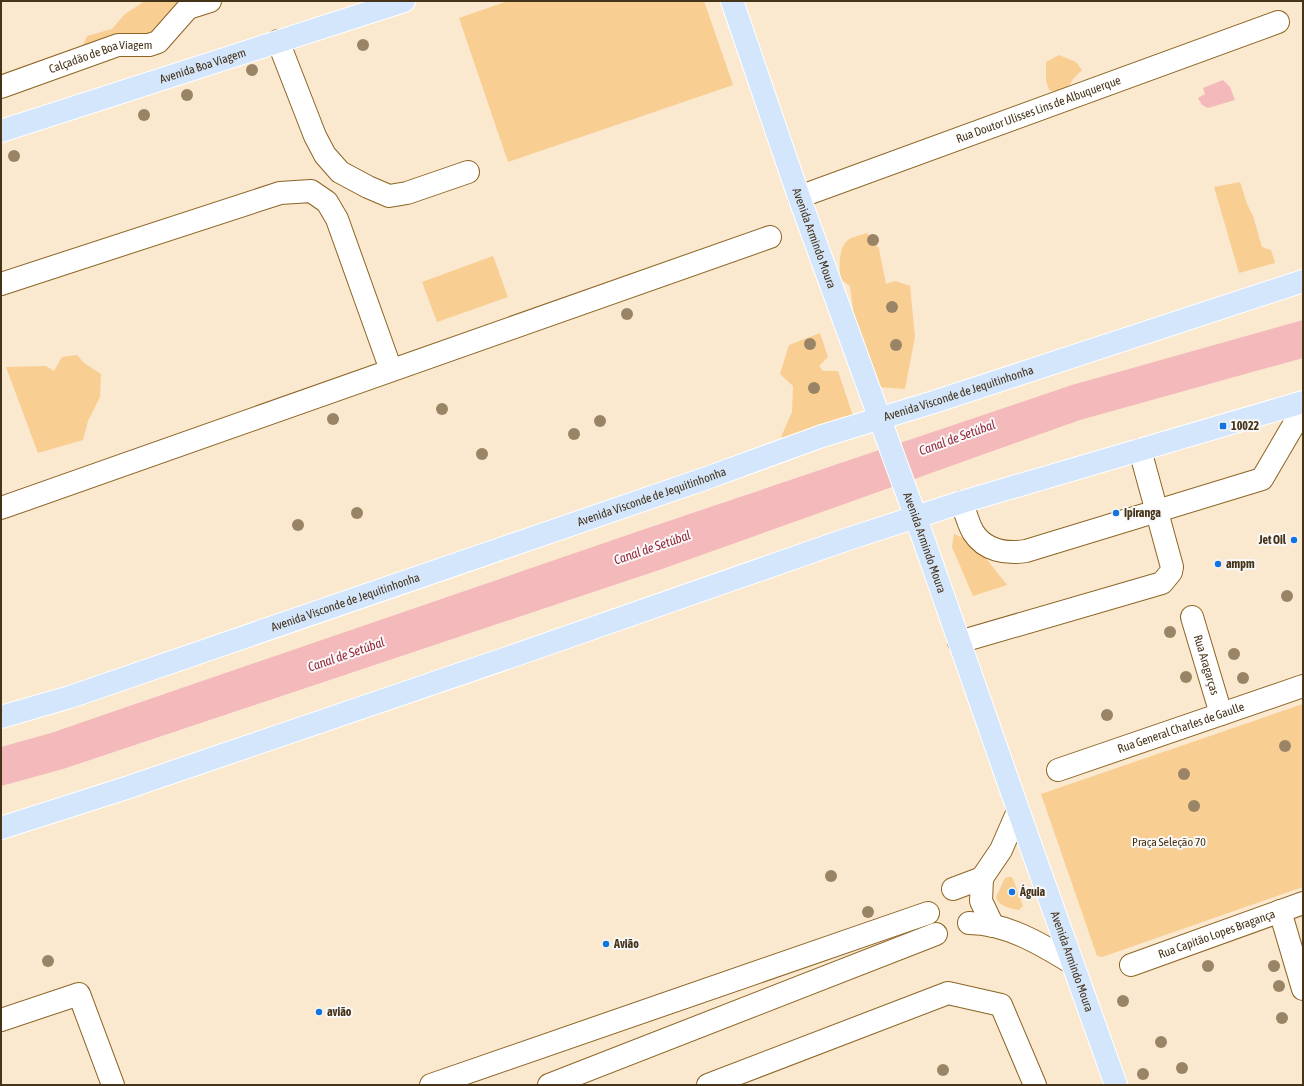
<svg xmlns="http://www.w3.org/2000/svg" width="1304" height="1086" font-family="'Asap Condensed',sans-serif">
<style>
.green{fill:#f9ce92}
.water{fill:#f4b9bb}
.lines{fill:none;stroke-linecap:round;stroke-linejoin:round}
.minor-casing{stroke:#8d6423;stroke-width:24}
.major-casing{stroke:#fff;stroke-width:24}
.minor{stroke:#fff;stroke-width:22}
.major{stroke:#d4e6fc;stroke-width:22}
.tree{fill:#998566}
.poi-dot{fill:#1374dd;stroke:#f8f8f8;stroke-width:1.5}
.labels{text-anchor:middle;stroke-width:4;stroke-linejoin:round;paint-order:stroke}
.street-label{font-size:12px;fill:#46341a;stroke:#f8f8f8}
.poi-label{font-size:12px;font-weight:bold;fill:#46341a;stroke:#f8f8f8;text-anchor:start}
.park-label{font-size:12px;fill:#4a3411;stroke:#f8f8f8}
.water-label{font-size:13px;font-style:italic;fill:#95273a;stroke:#f8f8f8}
</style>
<rect width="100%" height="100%" fill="#fae8cf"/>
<g class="green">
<path d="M145,1h53l-41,33 -77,18 7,-16 25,-7 13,-15z"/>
<path d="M508,1h196l29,84 -225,77 -49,-144z"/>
<path d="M1059,55l17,7 6,8 -9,9 -5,9 -10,6 -9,-4 -3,-9v-19z"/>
<path d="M1240,182l7,22 6,12 9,31 9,3 4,13 -36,10 -25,-86z"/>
<path d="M867,233l12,16 7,35 9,-3 15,5 5,51 -10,52 -27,-2 -24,-70 -4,-31 -10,-7c0,-14 -3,-33 11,-41 5,-2 11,-3 16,-5z"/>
<path d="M493,256l15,41 -71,25 -15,-40z"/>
<path d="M820,333l8,24 -9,9 4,5h15l17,51 -70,19 -4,-4 11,-25 1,-26 -13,-12 9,-29z"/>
<path d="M77,355l7,8 17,11 -1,23 -12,24 -5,19 -45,13 -32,-86 40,-1 8,5 8,-14z"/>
<path d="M954,534l20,9 33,42 -34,11 -21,-49z"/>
<path d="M1303,704v183l-201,70 -5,-1 -56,-162z"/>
<path d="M1008,877h4l1,2 10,27 -4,4c-8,-1 -21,-4 -23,-13l9,-19z"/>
</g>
<g class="water">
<path d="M1223,80l7,7 5,13 -27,8 -6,-3 -4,-7 7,-4 -2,-6z"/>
<path d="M1303,320v38l-223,62 -418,149 -599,200 -62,17v-39l50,-14 597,-205 424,-143z"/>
</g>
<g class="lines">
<g class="minor-casing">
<g id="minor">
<path d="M278,41l37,95 10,19 15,17 28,15 21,9 18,-3 61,-21"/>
<path id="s1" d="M1,87l117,-42h31l9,-3 30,-34 22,-7"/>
<path id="s2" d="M799,197l479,-175"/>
<path d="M1,284l279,-91 31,-2 16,11 10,17 54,151"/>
<path d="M962,502c3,10 6,21 11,30 12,19 33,22 53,19l236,-72 41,-70"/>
<path d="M1,508l769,-271"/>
<path id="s3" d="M1192,617l29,97"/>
<path d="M959,642l203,-59 9,-11 1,-5 -32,-117"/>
<path id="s4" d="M1058,770l245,-84"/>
<path d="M982,878l-1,23 12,25"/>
<path d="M953,889l29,-11 19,-28 17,-39"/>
<path d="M1280,911l23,78"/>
<path d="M969,923c37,0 72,21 103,40"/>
<path id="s5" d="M1131,965l172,-62"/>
<path d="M1,1020l78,-26 34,91"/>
<path d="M431,1085l497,-172"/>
<path d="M549,1085l387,-151"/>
<path d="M708,1085l240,-92 53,12 34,80"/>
</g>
</g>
<g class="major-casing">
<g id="major">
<path id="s6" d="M732,1l67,196 117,321 113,323 87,244"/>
<path id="s7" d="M1,131l403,-130"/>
<path id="s8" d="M1,717l69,-20 634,-218 118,-43 112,-34 369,-121"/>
<path d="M1,828l122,-39 384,-131 341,-119 114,-37 341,-100"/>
</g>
</g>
<use href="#minor" class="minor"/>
<use href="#major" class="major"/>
</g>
<g class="tree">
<circle cx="363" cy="45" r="6"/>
<circle cx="252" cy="70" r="6"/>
<circle cx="187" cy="95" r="6"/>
<circle cx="144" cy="115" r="6"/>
<circle cx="14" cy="156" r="6"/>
<circle cx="873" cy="240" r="6"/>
<circle cx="892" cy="307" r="6"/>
<circle cx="627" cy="314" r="6"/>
<circle cx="810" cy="344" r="6"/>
<circle cx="896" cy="345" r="6"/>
<circle cx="814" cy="388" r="6"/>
<circle cx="442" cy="409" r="6"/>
<circle cx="333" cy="419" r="6"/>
<circle cx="600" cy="421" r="6"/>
<circle cx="574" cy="434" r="6"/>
<circle cx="482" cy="454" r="6"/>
<circle cx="357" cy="513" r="6"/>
<circle cx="298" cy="525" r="6"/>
<circle cx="1287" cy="596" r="6"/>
<circle cx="1170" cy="632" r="6"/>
<circle cx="1234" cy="654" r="6"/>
<circle cx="1186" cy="677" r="6"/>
<circle cx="1243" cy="678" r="6"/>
<circle cx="1107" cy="715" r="6"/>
<circle cx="1285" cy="746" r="6"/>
<circle cx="1184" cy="774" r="6"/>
<circle cx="1194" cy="806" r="6"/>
<circle cx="831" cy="876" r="6"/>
<circle cx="868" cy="912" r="6"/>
<circle cx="48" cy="961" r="6"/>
<circle cx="1208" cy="966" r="6"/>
<circle cx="1274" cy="966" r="6"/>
<circle cx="1279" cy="986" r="6"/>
<circle cx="1123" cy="1001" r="6"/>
<circle cx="1282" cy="1018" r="6"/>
<circle cx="1161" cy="1042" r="6"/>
<circle cx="1182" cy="1068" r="6"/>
<circle cx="943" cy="1070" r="6"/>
<circle cx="1143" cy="1074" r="6"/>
</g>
<g class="poi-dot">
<rect x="1219" y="422" width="8" height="8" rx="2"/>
<circle cx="1116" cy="513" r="4"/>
<circle cx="1294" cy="540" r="4"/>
<circle cx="1218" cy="564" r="4"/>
<circle cx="1012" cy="892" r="4"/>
<circle cx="606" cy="944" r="4"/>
<circle cx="319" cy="1012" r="4"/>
</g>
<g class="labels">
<g class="street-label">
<text dy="4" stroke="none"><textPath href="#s1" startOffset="105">Calçadão de Boa Viagem</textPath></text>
<text dy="4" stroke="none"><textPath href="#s7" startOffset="212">Avenida Boa Viagem</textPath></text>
<text dy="4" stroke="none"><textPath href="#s2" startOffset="255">Rua Doutor Ulisses Lins de Albuquerque</textPath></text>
<text dy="4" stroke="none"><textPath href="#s6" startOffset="251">Avenida Armindo Moura</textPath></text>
<text dy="4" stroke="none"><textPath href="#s8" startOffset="1011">Avenida Visconde de Jequitinhonha</textPath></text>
<text dy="4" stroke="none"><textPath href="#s8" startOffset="687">Avenida Visconde de Jequitinhonha</textPath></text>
<text dy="4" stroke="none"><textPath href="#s6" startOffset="575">Avenida Armindo Moura</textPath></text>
<text dy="4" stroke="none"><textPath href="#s8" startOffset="363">Avenida Visconde de Jequitinhonha</textPath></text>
<text dy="4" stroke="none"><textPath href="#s3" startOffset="50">Rua Aragarças</textPath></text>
<text dy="4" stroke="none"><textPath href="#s4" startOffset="130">Rua General Charles de Gaulle</textPath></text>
<text dy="4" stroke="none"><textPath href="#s5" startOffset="91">Rua Capitão Lopes Bragança</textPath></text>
<text dy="4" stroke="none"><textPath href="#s6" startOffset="1019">Avenida Armindo Moura</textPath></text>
</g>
<g class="poi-label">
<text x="1231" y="430">10022</text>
<text x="1124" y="517">Ipiranga</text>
<text x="1286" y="544" text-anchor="end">Jet Oil</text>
<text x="1226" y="568">ampm</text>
<text x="1020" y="896">Águia</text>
<text x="614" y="948">Avião</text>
<text x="327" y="1016">avião</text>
</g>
<g class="park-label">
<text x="1169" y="846">Praça Seleção 70</text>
</g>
<g class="water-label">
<text transform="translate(957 437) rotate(-20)" y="5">Canal de Setúbal</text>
<text transform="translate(652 547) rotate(-19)" y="5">Canal de Setúbal</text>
<text transform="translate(346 654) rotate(-19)" y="5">Canal de Setúbal</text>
</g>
</g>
<rect width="1304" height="1086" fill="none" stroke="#46341a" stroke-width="4"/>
</svg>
